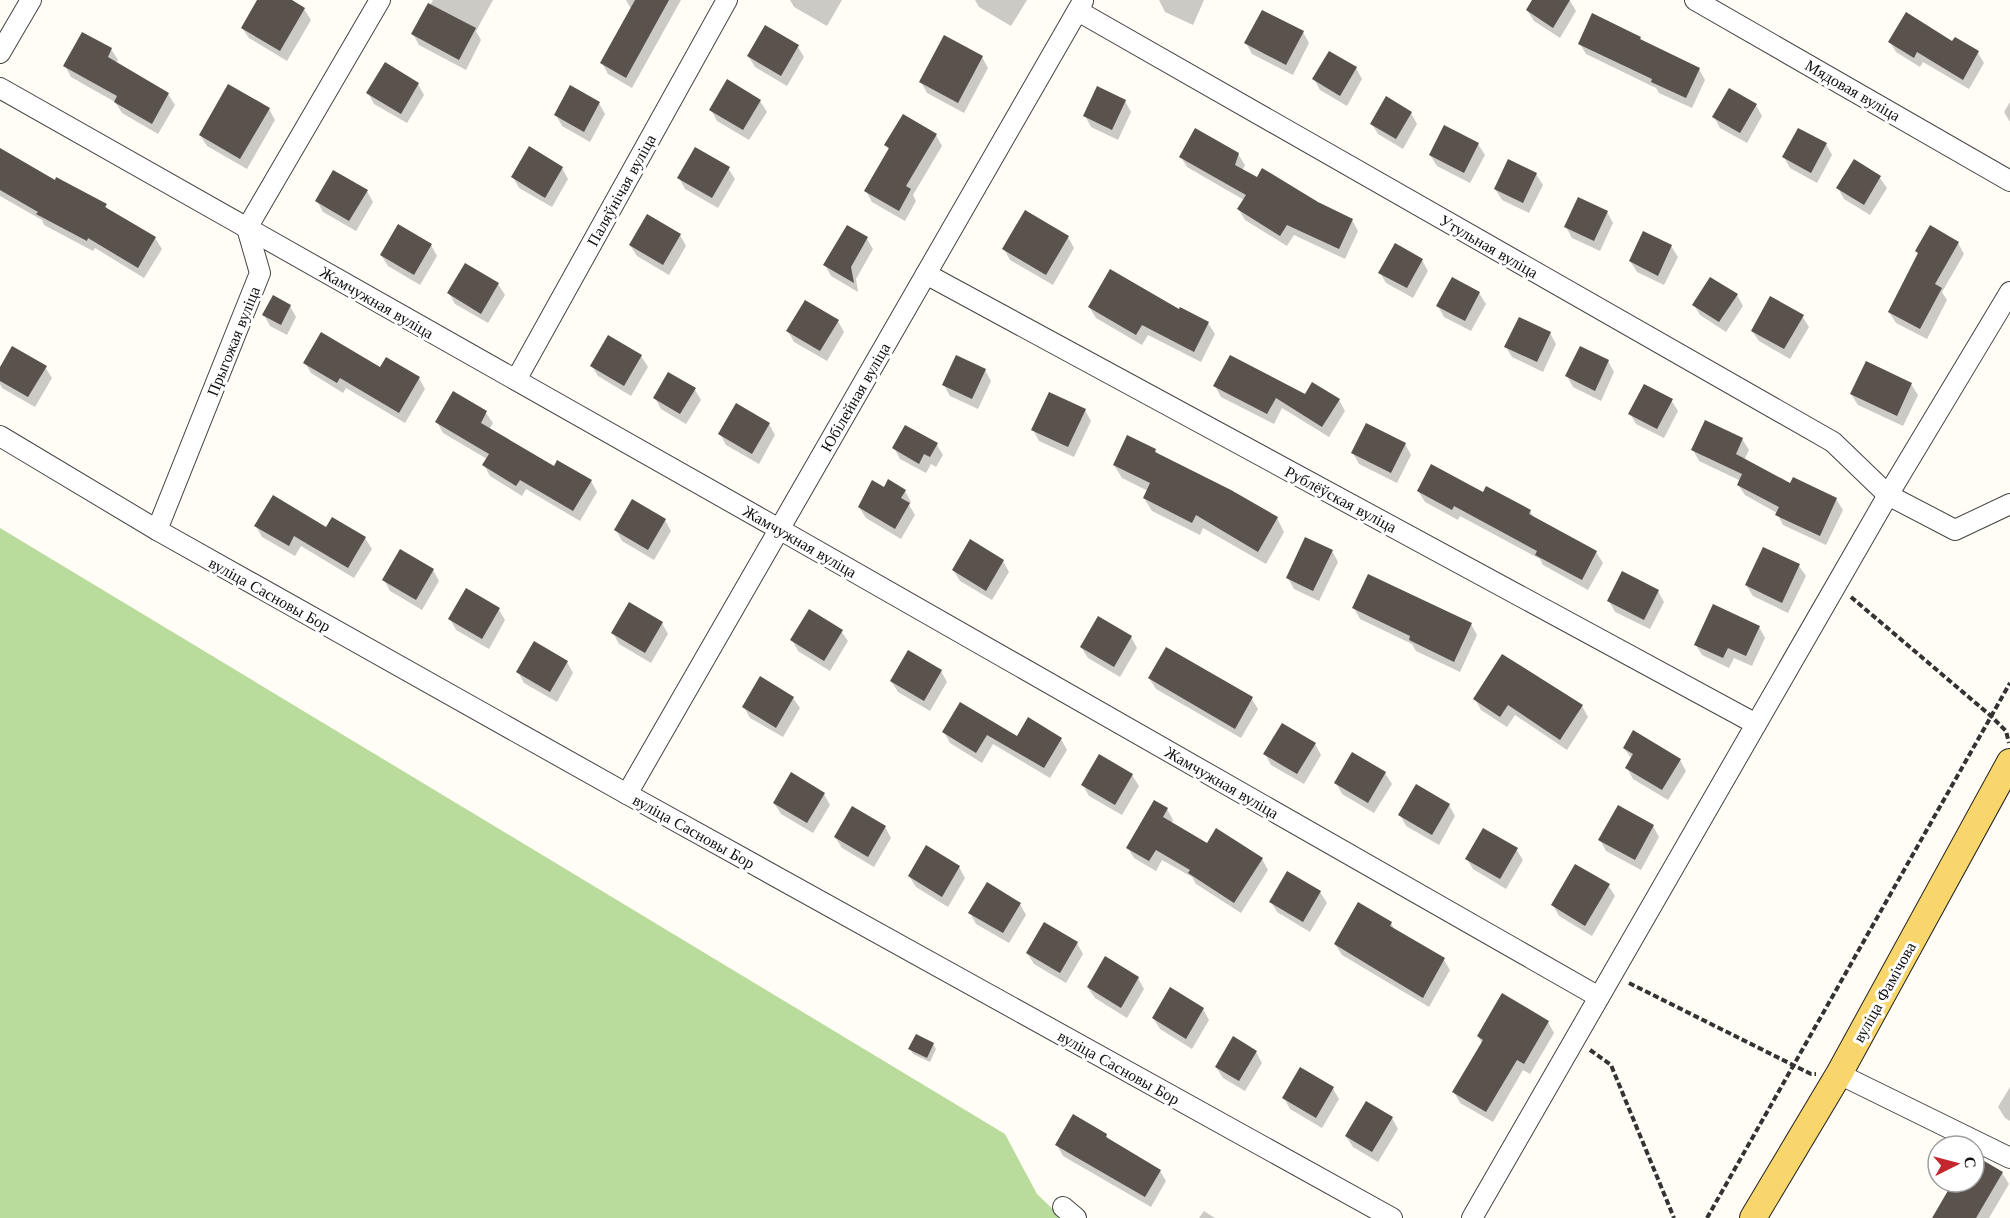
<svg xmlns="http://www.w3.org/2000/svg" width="2010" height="1218" font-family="'Libre Baskerville',serif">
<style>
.forest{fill:#b9dc9c}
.shadow{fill:#0003}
.building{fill:#5a524d}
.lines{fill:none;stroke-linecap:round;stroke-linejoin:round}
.minor-casing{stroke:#444;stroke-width:22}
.major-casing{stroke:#222;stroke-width:28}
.path{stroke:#333;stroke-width:4;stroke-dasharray:6 3;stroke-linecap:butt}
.minor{stroke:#fff;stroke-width:20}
.major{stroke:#f9d66b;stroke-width:26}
.labels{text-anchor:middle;stroke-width:6;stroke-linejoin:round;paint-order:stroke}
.street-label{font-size:16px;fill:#111;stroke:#fff}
</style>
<rect width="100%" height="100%" fill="#fffdf5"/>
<path class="forest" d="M0,528l1005,606 32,60 25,24h-1062z"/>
<g class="shadow">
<path d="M258,0h31l15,9 7,11 -24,41 -38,-23 -7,-10z"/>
<path d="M433,0h60l-17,31 5,9 -15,30 -47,-25 -6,-11z"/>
<path d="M626,0h55l-49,88 -24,-14 -6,-11 29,-54z"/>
<path d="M790,0h52l-15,26 -33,-19z"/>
<path d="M975,0h52l-16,26 -32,-19z"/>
<path d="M1159,0h45l-11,25 -28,-13z"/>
<path d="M1534,0l36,1 6,10 -16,27 -26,-17 -7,-11z"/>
<path d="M1303,32l6,11 -16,32 -41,-21 -6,-11z"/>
<path d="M1640,38l3,5 56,26 6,11 -13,28 -33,-15 -3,-5 -70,-34 -6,-10z"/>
<path d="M1890,42l63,1 25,10 6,10 -15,26 -46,-27 -3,5 -24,-15z"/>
<path d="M798,47l6,10 -17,29 -32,-19 -7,-11z"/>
<path d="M111,49l7,11 -2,3 52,31 7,11 -17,29 -36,-21 -7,-11 -44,-25 -6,-11z"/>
<path d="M982,57l6,11 -24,45 -37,-20 -6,-11z"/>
<path d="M1356,68l6,11 -15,27 -27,-16 -6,-11z"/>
<path d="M418,84l6,11 -17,28 -33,-19 -6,-11z"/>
<path d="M760,101l7,11 -18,28 -32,-19 -6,-11z"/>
<path d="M1125,101l6,11 -13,28 -27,-13 -6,-11z"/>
<path d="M2010,102v20l-6,-10z"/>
<path d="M599,103l6,11 -15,28 -28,-16 -6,-11z"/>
<path d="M1756,105l6,11 -15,27 -27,-15 -6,-11z"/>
<path d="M269,109l6,11 -28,49 -40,-23 -7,-11z"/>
<path d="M1411,113l6,11 -14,25 -25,-15 -6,-10z"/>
<path d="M936,135l6,11 -29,49 3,6 -11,20 -33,-19 -6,-11 23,-41 -3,-5z"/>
<path d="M1478,144l7,11 -15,28 -33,-17 -7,-11z"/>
<path d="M1826,144l6,11 -15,28 -27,-15 -6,-11z"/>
<path d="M1238,154l7,11 -3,6 110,49 6,11 -13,28 -51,-24 -7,11 -42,-26 -6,-10 5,-10 -57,-33 -6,-10z"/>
<path d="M0,159l105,46 4,6 46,27 7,11 -18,29 -49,-30 -2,3 -49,-26 -2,-5 -42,-24z"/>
<path d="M1854,162l26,16 7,10 -17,27 -26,-16 -6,-11z"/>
<path d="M562,168l6,11 -16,28 -33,-19 -6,-11z"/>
<path d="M728,168l7,11 -17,29 -33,-19 -6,-11z"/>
<path d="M1536,174l7,11 -14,28 -27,-13 -7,-11z"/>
<path d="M367,191l6,11 -17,29 -33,-19 -6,-11z"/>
<path d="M1607,212l6,11 -13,28 -28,-13 -6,-11z"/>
<path d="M847,227l20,12 6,10 -17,30 2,13 -27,-16 -6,-11z"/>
<path d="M1644,233l27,13 7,11 -14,28 -27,-13 -7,-11z"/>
<path d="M680,235l6,11 -17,29 -32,-19 -7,-11z"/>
<path d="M1068,237l6,11 -21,37 -43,-25 -6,-11z"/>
<path d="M1958,243l6,11 -22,38 5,8 -20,39 -31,-16 -7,-11 30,-57 -3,-4z"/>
<path d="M431,245l6,11 -17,29 -32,-19 -7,-11z"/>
<path d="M1422,260l6,11 -15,27 -27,-15 -6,-10z"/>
<path d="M498,284l7,11 -17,28 -33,-19 -6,-11z"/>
<path d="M1479,293l7,11 -15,27 -27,-14 -6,-11z"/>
<path d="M1737,295l6,11 -17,26 -26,-17 -6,-10z"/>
<path d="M290,306l6,11 -9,18 -17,-9 -6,-11z"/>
<path d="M1089,307l91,4 28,12 7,11 -14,28 -53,-27 -6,10 -46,-27z"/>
<path d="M1802,316l7,11 -19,32 -31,-18 -7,-10z"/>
<path d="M838,321l6,11 -17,29 -33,-19 -6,-11z"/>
<path d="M1550,333l6,11 -13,28 -31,-15 -6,-10z"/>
<path d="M641,356l7,11 -17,29 -33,-20 -6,-10z"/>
<path d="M1608,361l6,11 -13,29 -28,-14 -6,-11z"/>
<path d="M305,363l76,6 38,9 6,11 -20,34 -59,-35 -3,5 -32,-20z"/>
<path d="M45,367l7,11 -17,29 -33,-19 -2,-4v-14z"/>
<path d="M985,370l6,11 -13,28 -28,-13 -6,-11z"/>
<path d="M1911,384l7,11 -15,31 -45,-21 -7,-11z"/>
<path d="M1215,386l124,14 6,11 -16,26 -47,-29 -8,16 -53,-27z"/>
<path d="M695,390l6,10 -15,24 -25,-15 -6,-11z"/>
<path d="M453,393l33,20 7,10 -4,7 65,38 37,13 6,11 -17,29 -54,-32 -4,7 -32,-20 -6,-11 3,-6 -44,-26 -6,-11z"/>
<path d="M1671,400l7,11 -14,27 -28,-14 -6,-10z"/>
<path d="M1085,410l6,11 -17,36 -35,-16 -6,-11z"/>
<path d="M769,424l6,11 -16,29 -33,-19 -6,-11z"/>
<path d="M1742,439l7,11 -5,10 47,25 45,14 7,11 -17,35 -43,-20 -6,-12 -32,-18 -7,-10 3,-4 -42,-20 -6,-11z"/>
<path d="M1405,444l6,11 -14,28 -38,-19 -6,-11z"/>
<path d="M937,445l6,10 -7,12 -5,-3 -5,9 -26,-14 -6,-11z"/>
<path d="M1155,450l3,5 119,63 7,14 -18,32 -63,-36 -3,7 -48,-24 -8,-13 4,-7 -26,-13 -8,-13z"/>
<path d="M884,489l21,2 6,11 -2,3 6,10 -14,24 -35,-21 -7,-11z"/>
<path d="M1418,491l66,3 46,17 4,7 62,34 7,11 -15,27 -45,-25 -3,-6 -80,-43 -2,4 -33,-18z"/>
<path d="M633,501l32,19 6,11 -17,29 -32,-19 -6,-11z"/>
<path d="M333,519l32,19 7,11 -18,29 -53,-32 -6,10 -33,-19 -6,-11 71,3z"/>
<path d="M1332,551l6,11 -19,39 -25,-12 -6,-11z"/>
<path d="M1003,561l6,11 -17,28 -32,-19 -7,-11z"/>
<path d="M1799,566l7,10 -18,37 -35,-17 -7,-11z"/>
<path d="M433,570l6,11 -17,29 -32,-19 -6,-11z"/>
<path d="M467,590l32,20 6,10 -16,29 -33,-19 -6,-11z"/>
<path d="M1658,591l6,11 -14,27 -35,-17 -6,-11z"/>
<path d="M1354,608l117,16 6,11 -17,37 -44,-21 -4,-7 -52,-25z"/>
<path d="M662,623l6,11 -17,29 -32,-19 -6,-11z"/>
<path d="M1759,627l6,11 -13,28 -18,-8 -5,10 -27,-13 -6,-10z"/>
<path d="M841,631l7,10 -18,30 -32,-20 -6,-11z"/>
<path d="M1131,637l6,11 -17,29 -32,-19 -7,-11z"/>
<path d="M567,662l6,11 -16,29 -33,-19 -6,-11z"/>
<path d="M941,671l6,11 -17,29 -32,-19 -7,-11z"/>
<path d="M1149,678l103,21 6,10 -17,29 -85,-49z"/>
<path d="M793,698l7,10 -17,29 -33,-19 -6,-11z"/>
<path d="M1475,699l107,7 6,11 -21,33 -52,-35 -8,12 -26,-17z"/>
<path d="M960,704l58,34 43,1 6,11 -17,28 -57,-34 -11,19 -32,-20 -6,-11z"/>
<path d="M1315,744l6,11 -17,29 -33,-19 -6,-11z"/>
<path d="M1624,748l56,12 6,11 -18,29 -35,-21 -6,-11 4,-10z"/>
<path d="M1353,754l32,19 7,11 -18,29 -32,-19 -6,-11z"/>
<path d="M1100,756l32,19 7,11 -17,29 -33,-19 -6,-11z"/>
<path d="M824,794l6,11 -17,28 -32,-19 -7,-11z"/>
<path d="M1449,805l6,11 -16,29 -33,-19 -6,-11z"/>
<path d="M1167,809l6,11 -2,4 37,21 54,14 6,11 -27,43 -45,-29 -4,-7 -30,-17 -6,11 -22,-13 -6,-10z"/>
<path d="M1653,826l6,11 -18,33 -35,-19 -6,-11z"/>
<path d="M885,827l6,11 -17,29 -32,-19 -7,-11z"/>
<path d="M1516,849l7,11 -17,29 -33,-20 -6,-10z"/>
<path d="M959,867l6,11 -17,29 -32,-20 -7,-11z"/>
<path d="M1608,885l7,11 -23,40 -33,-20 -6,-11z"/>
<path d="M1320,892l7,11 -17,29 -33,-20 -6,-10z"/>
<path d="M1020,904l6,11 -17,28 -33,-19 -6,-11z"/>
<path d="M1391,923l4,8 49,29 6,10 -21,37 -87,-52 -7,-11z"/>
<path d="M1077,943l6,11 -17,29 -32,-19 -7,-11z"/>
<path d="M1138,978l6,11 -17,29 -32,-20 -7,-10z"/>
<path d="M1203,1009l6,11 -17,29 -32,-20 -7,-11z"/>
<path d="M1548,1022l6,11 -24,41 -7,-4 -30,52 -33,-19 -6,-11 28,-49 -4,-7z"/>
<path d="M933,1044l3,5 -6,13 -17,-8 -3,-5z"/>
<path d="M1256,1052l6,11 -17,28 -22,-13 -7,-11z"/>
<path d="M1301,1069l32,20 6,10 -17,29 -32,-19 -6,-11z"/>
<path d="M2010,1087v34l-5,-3 -7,-11z"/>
<path d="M1392,1118l6,11 -20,33 -25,-15 -7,-11z"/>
<path d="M1106,1135l3,5 51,31 6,10 -15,26 -88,-51 -6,-11z"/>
<path d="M1974,1156l28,17 7,11 -20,34h-56l21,-36h20z"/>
<path d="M1204,1211l11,7h-16z"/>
</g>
<g class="building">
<path d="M257,0h35l13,8 -25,43 -39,-23z"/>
<path d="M635,0h34l-43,78 -26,-15z"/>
<path d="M1532,0h38l-17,28 -27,-18z"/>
<path d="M428,3l48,25 -17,32 -48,-26z"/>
<path d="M1262,10l42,21 -18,34 -42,-22z"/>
<path d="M1906,12l46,29 3,-4 24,14 -16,29 -46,-28 -3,6 -26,-16z"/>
<path d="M1592,13l49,24 -1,2 60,29 -14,30 -35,-16 1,-3 -74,-35z"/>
<path d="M765,25l34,20 -18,31 -34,-20z"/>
<path d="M82,32l30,16 -4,9 61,36 -17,31 -38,-22 3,-6 -54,-30z"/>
<path d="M944,35l39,21 -25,47 -39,-21z"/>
<path d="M1329,51l28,16 -17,29 -28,-17z"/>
<path d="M385,62l34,21 -18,31 -35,-21z"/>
<path d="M727,79l34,21 -18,30 -34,-20z"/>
<path d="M228,84l42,24 -30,51 -41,-24z"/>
<path d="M570,85l30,17 -16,30 -30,-17z"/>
<path d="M1097,86l29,14 -14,30 -29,-14z"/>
<path d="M1729,88l28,16 -17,29 -28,-16z"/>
<path d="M1386,96l26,16 -16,27 -26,-15z"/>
<path d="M903,114l34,20 -31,52 5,3 -12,22 -35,-20 25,-43 -5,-3z"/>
<path d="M1444,125l35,18 -15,30 -35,-18z"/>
<path d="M1195,128l44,25 -4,12 22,12 5,-9 56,34 35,17 -14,30 -52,-24 -7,11 -43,-27 9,-14 -67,-38z"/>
<path d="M1798,128l29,15 -16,30 -29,-16z"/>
<path d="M529,146l34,21 -18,31 -34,-21z"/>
<path d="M695,147l35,20 -18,31 -35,-20z"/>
<path d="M0,148l55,32 1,-3 51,27 -2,3 51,30 -18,31 -50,-30 -1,3 -51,-27 2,-2 -38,-22z"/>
<path d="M1508,159l29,14 -14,30 -29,-14z"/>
<path d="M1854,159l27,17 -17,29 -28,-17z"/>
<path d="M333,170l35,20 -19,31 -34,-20z"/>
<path d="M1578,197l30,14 -14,30 -30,-14z"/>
<path d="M1025,210l44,26 -23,39 -44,-26z"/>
<path d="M647,214l34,20 -18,31 -34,-20z"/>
<path d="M398,224l34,20 -18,31 -34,-20z"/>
<path d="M847,225l21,12 -17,30 3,16 -31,-18z"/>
<path d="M1930,225l29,17 -24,42 7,4 -22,41 -32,-17 30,-59 -3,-2z"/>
<path d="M1643,231l29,14 -14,31 -29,-15z"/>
<path d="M1395,243l28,16 -16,29 -29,-15z"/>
<path d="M465,263l34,20 -18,31 -34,-21z"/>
<path d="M1110,269l69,40 1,-2 29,15 -15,30 -52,-27 -6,10 -48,-28z"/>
<path d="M1452,277l28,15 -15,29 -29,-15z"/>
<path d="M1710,277l28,17 -19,28 -27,-17z"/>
<path d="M273,295l18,10 -10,20 -19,-10z"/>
<path d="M1770,296l34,19 -20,34 -33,-18z"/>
<path d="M805,300l34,20 -19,31 -34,-20z"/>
<path d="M1519,317l32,15 -14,30 -33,-15z"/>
<path d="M321,332l59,35 6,-10 34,20 -21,36 -59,-35 -3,5 -34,-20z"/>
<path d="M608,335l34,20 -18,31 -34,-20z"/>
<path d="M12,346l35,20 -19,31 -28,-16v-14z"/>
<path d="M1580,346l29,14 -14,31 -30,-15z"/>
<path d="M956,355l30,14 -14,30 -30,-14z"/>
<path d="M1230,355l75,39 7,-12 28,17 -18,28 -46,-29 -9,16 -54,-28z"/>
<path d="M1866,361l46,22 -15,33 -47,-22z"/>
<path d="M668,372l28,16 -16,26 -27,-16z"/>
<path d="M1644,384l29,15 -16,30 -29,-15z"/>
<path d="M453,391l34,20 -6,12 73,43 3,-6 35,20 -19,31 -53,-31 -4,6 -34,-21 7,-11 -54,-32z"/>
<path d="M1049,392l37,17 -18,38 -37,-17z"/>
<path d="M736,403l34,20 -18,31 -34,-20z"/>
<path d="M1705,420l38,18 -7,16 54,29 3,-6 44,21 -17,38 -45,-21 4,-8 -42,-22 5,-11 -51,-24z"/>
<path d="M1366,423l40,20 -15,30 -40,-20z"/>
<path d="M905,425l33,18 -8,14 -6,-3 -5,10 -27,-16z"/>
<path d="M1127,435l29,14 -1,3 76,38 47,27 -20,35 -62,-37 -4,8 -49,-25 7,-15 -37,-18z"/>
<path d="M1431,464l52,28 3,-6 45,24 -2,4 68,37 -15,29 -47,-25 2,-4 -83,-45 -2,4 -35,-19z"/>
<path d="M888,479l18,11 -5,8 9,5 -15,26 -37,-22 14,-27 12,7z"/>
<path d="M273,495l53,32 6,-10 34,20 -18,31 -54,-32 -5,10 -35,-20z"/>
<path d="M632,499l34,20 -18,31 -34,-20z"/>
<path d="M1305,537l28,13 -20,41 -27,-13z"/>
<path d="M970,539l34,21 -18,31 -34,-21z"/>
<path d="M1763,547l37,17 -18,39 -37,-18z"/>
<path d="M400,549l34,20 -18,31 -34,-20z"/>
<path d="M1622,571l37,19 -15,30 -37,-19z"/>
<path d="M1368,574l104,49 -18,39 -45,-22 1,-4 -58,-28z"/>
<path d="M466,588l34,20 -18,31 -34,-20z"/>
<path d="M629,602l34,20 -18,31 -34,-20z"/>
<path d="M1713,604l47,22 -14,30 -18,-8 -5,10 -29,-13z"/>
<path d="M809,609l34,21 -19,31 -34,-21z"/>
<path d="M1098,616l34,20 -18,31 -34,-20z"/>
<path d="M534,641l34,20 -18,31 -34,-20z"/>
<path d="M1166,647l87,50 -18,32 -87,-51z"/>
<path d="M908,650l34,20 -18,31 -34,-20z"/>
<path d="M1502,654l81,51 -23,35 -52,-35 -8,12 -27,-18z"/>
<path d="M760,676l34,21 -18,31 -34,-21z"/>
<path d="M960,702l57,34 11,-19 34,21 -18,30 -57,-33 -11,18 -34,-21z"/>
<path d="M1282,723l34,20 -19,31 -34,-20z"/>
<path d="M1633,730l48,29 -19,31 -37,-22 8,-14 -10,-6z"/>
<path d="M1352,752l34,20 -18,31 -34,-20z"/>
<path d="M1099,754l34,20 -18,31 -34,-20z"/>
<path d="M791,772l34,21 -18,30 -34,-20z"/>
<path d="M1416,784l34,20 -18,31 -34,-20z"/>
<path d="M1154,800l14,8 -5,9 44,26 9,-15 47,30 -29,45 -46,-30 2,-3 -34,-20 -7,11 -23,-13z"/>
<path d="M1618,805l36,20 -19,35 -37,-20z"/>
<path d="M852,806l34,20 -18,31 -34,-20z"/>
<path d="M1483,828l35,20 -18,31 -35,-20z"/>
<path d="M926,845l34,21 -18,31 -34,-21z"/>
<path d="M1575,864l35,20 -25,42 -34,-21z"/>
<path d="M1287,871l34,20 -18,31 -34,-20z"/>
<path d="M987,882l34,21 -18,30 -35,-20z"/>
<path d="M1358,902l34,20 -2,4 55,32 -22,40 -89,-54z"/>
<path d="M1044,922l34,20 -18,31 -34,-20z"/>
<path d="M1105,956l34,21 -18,31 -34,-21z"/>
<path d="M1170,987l34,21 -18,31 -34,-21z"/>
<path d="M1502,993l47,28 -25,43 -7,-4 -31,52 -34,-20 31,-52 -6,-4z"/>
<path d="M916,1034l18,9 -7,15 -19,-9z"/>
<path d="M1233,1036l24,15 -18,30 -24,-14z"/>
<path d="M1300,1067l34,20 -18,31 -34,-20z"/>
<path d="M1366,1101l27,16 -21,35 -27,-16z"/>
<path d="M1073,1114l34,20 -1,3 55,33 -16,27 -90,-52z"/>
<path d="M1974,1155l29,17 -27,46h-44l21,-36h21z"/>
</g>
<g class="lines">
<g class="minor-casing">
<g id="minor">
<path d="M1695,0l315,181"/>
<path d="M1078,11l755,431 55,53 67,35 55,-26"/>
<path d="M0,53l31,-53"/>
<path d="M0,88l779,441 820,468"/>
<path d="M926,274l830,450"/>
<path d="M516,380l211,-380"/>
<path d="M0,436l157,94 470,264 765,424"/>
<path d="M157,530l103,-257 -13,-45 133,-228"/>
<path d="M627,794l456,-793"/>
<path d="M1839,1074l171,84"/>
<path d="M1063,1207l13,11"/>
<path d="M1472,1218l416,-723 122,-203"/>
</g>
</g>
<g class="major-casing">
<path id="major" d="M1753,1218l86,-144 171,-312"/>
</g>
<g class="path">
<path d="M1851,597l140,119 15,15 3,12"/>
<path d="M1629,983l182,91h5"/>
<path d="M1590,1050l21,15 63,153"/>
<path d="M1707,1218l303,-535"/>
</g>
<use href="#minor" class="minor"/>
<use href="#major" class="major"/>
</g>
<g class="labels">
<g class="street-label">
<text transform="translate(1853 90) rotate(30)" y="6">Мядовая вуліца</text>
<text transform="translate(621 190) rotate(-61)" y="6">Паляўнічая вуліца</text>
<text transform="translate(1489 246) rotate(30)" y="6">Утульная вуліца</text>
<text transform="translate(377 302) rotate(30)" y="6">Жамчужная вуліца</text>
<text transform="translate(233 341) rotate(-68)" y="6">Прыгожая вуліца</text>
<text transform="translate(855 397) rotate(-60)" y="6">Юбілейная вуліца</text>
<text transform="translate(1341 499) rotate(28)" y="6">Рублёўская вуліца</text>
<text transform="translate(800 541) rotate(30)" y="6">Жамчужная вуліца</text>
<text transform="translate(270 594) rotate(29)" y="6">вуліца Сасновы Бор</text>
<text transform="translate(1222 782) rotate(30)" y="6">Жамчужная вуліца</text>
<text transform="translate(694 831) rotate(29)" y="6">вуліца Сасновы Бор</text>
<text transform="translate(1884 992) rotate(-61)" y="6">вуліца Фамічова</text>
<text transform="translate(1119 1067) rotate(29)" y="6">вуліца Сасновы Бор</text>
</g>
</g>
<g transform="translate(1956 1164) rotate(84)"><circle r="28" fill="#ffffff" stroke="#a0a0a0" stroke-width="1.5"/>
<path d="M0-4.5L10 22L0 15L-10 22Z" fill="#c4262e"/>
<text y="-9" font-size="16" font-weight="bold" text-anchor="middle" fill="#111111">С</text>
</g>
</svg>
